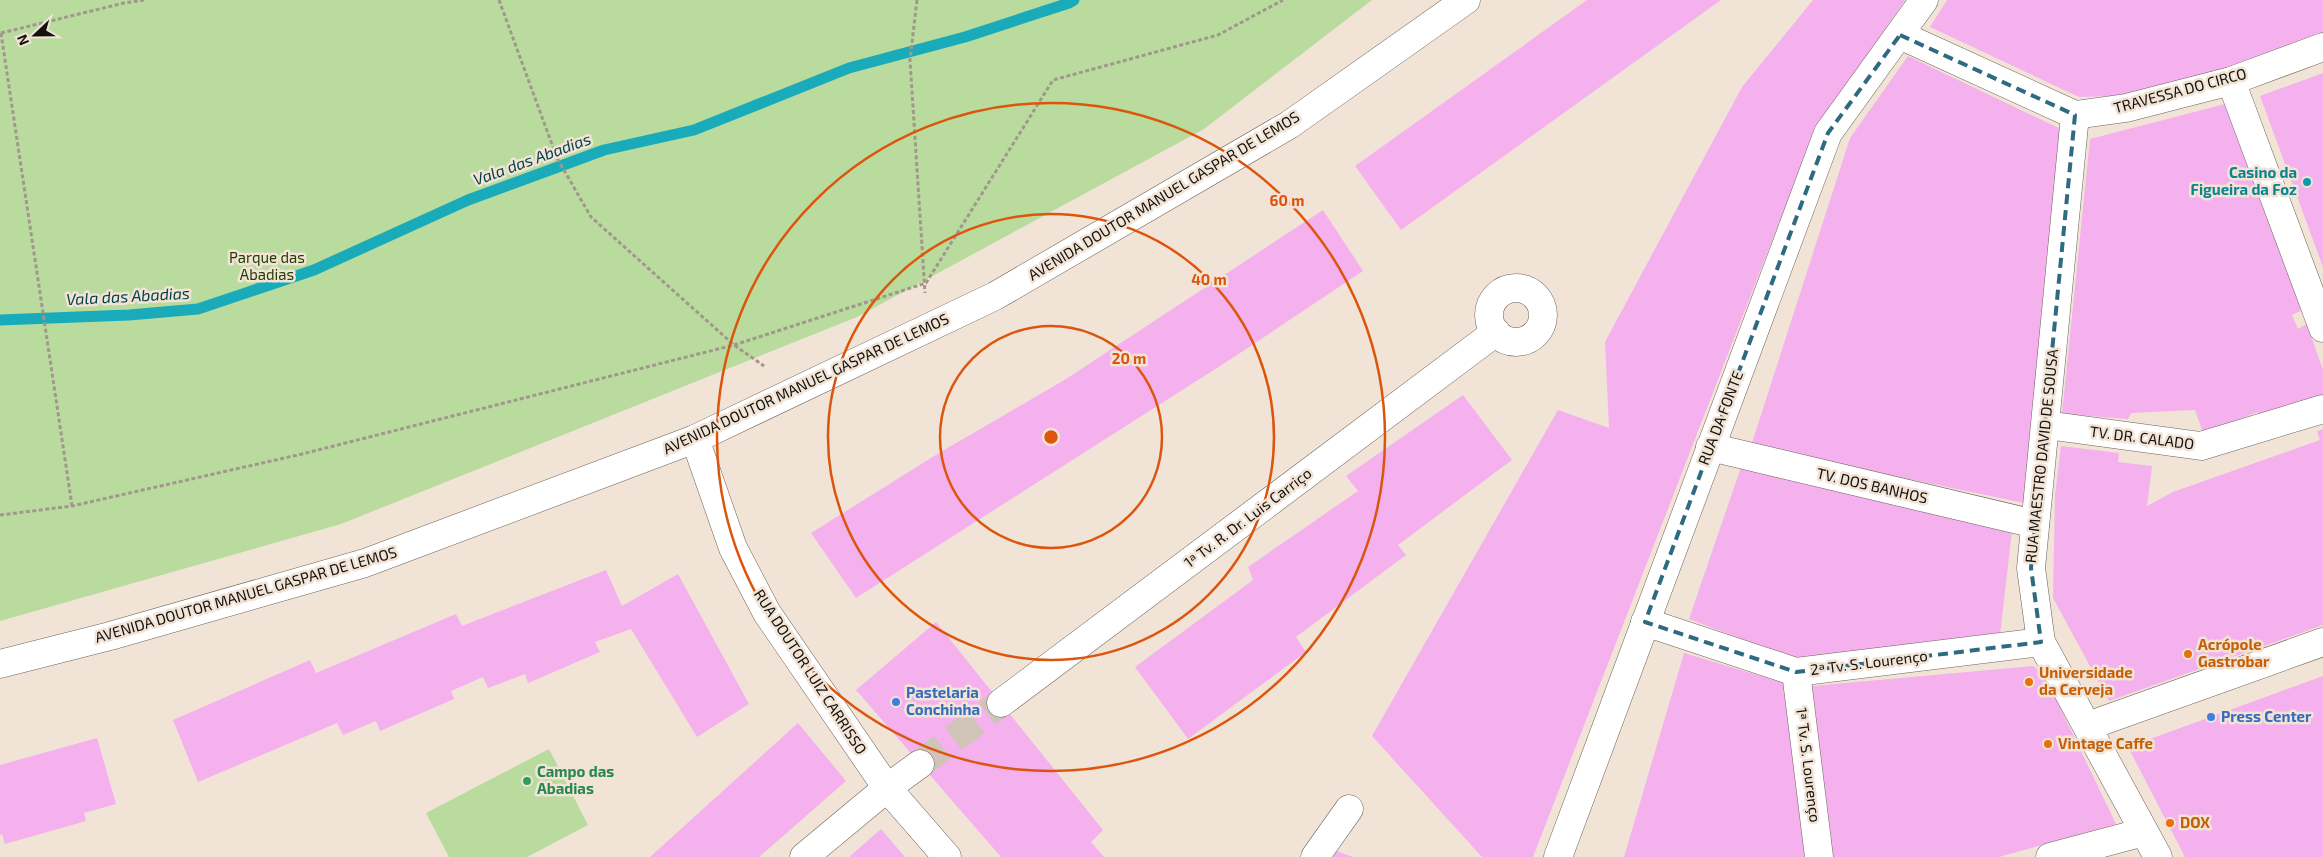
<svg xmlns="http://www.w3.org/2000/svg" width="2323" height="857" font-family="'Exo 2',sans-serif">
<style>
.green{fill:#b9db9d}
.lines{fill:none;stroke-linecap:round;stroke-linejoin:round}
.stream{stroke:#19abb9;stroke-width:11}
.building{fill:#f4b1ee}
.minor-tunnel{stroke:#d0c4b8;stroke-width:28;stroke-dasharray:28 14;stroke-linecap:butt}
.pedestrian-casing{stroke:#6d6257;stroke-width:29}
.minor-casing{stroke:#6d6257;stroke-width:29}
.path{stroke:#a1978d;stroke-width:3;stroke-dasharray:4 2.5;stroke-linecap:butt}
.pedestrian{stroke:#fff;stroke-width:28}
.minor{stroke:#fff;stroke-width:28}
.marked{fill:none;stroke:#2e6b82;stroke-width:4;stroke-dasharray:10 6;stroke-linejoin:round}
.ring{fill:none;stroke:#dd550c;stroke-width:2.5}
.culture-dot{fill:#0f9aa8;stroke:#f1e4d7;stroke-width:2}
.food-dot{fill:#e8710a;stroke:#f1e4d7;stroke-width:2}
.shop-dot{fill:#3f7fe0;stroke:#f1e4d7;stroke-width:2}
.leisure-dot{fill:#2e9e5b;stroke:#f1e4d7;stroke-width:2}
.labels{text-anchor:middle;stroke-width:5;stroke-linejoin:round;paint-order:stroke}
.street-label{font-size:15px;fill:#14100b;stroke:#f1e4d7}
.culture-label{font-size:15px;font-weight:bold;fill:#0d838f;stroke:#f1e4d7;text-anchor:end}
.park-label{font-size:15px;fill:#243d04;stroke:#f1e4d7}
.food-label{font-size:15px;font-weight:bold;fill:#c56008;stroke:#f1e4d7;text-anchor:start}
.shop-label{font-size:15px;font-weight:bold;fill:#366cbe;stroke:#f1e4d7;text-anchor:start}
.leisure-label{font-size:15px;font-weight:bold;fill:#27864d;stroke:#f1e4d7;text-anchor:start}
.water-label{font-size:16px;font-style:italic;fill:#034047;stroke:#f1e4d7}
.centre{fill:#dd550c;stroke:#f1e4d7;stroke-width:2.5}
.ring-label{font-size:15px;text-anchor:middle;font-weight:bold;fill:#dd550c;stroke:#f1e4d7;stroke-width:5;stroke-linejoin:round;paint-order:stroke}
</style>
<rect width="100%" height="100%" fill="#f1e4d7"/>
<g class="green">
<path d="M0,0h1372l-168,129 -347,188 -516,207 -341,97z"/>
<path d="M549,749l39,76 -61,32h-78l-23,-44z"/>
</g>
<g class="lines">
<path class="stream" d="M0,320l129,-5 69,-6 116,-39 154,-70 136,-50 90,-20 155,-62 116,-31 104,-34 5,-3"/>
</g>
<g class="building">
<path d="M1587,0h134l-320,230 -46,-64z"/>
<path d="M1813,0h92l-91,132 -281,725h-51l-110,-121 186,-326 51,18 -4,-86 137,-255z"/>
<path d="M1947,0h376v35l-95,34 -105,27 -44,1 -149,-70z"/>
<path d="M1908,56l155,74 -39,373 -273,-57 99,-308z"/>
<path d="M2323,73v194l-63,-171z"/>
<path d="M2225,104l79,205 -12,6 6,14 9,-5 16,46v28l-61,23 -4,-9 -55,21 -8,-23 -64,3 -3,6 -66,-5 28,-275z"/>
<path d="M1323,210l40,61 -129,86 -378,241 -45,-65 128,-80 127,-74z"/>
<path d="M1463,395l49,65 -114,85 8,10 -110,82 10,15 -118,87 -53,-72 118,-87 -5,-13 110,-76 -12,-15z"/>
<path d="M2323,429v196l-214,76 -56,-103 2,-103 6,-49 58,7 -1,9 34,4 -5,40 26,-14 147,-52 -3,-9z"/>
<path d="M1741,467l271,64 -12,104 -206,24 -105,-40z"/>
<path d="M606,570l16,36 56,-32 71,130 -52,33 -66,-108 -36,13 5,10 -72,31 -3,-9 -37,14 -5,-11 -32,14 3,8 -74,32 -4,-10 -33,14 -6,-12 -139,59 -25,-62 137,-60 6,13 140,-59 6,12z"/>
<path d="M936,622l167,208 -12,12 13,15h-103l-145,-167z"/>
<path d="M1684,653l100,30 23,174h-183z"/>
<path d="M2033,666l11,8 72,150 -117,33h-166l-21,-171z"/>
<path d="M2323,676v181h-138l-57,-110z"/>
<path d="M798,723l48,58 -87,76h-109z"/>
<path d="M97,738l19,66 -32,9 2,8 -81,23 -3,-10 -2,1v-70z"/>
<path d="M881,829l24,28h-56z"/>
<path d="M1334,850l19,7h-21z"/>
</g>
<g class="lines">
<path class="minor-tunnel" d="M920,764l81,-61"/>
<g class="pedestrian-casing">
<g id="pedestrian">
<path d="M2046,425l155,21 122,-37"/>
<path d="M1796,672l23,185"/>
<path d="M2088,726l235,-84"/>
<path d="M2050,857l94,-25"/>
</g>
</g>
<g class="minor-casing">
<g id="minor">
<path d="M1900,35l175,80 51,-7 105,-27 92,-34"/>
<path d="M2231,81l92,247"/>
<path d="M2075,115l-44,453 10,74 117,215"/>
<circle cx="1516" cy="315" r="27"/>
<path d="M695,439l38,109 34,65 120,175 60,69"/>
<path d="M1710,447l325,77"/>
<path d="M1645,622l151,50 245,-30"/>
<path d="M0,664l110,-28 255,-73 330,-124 300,-143 294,-171 177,-125"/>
<path d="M1001,703l495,-371"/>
<path d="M804,857l83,-69 33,-24"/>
<path d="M1315,857l34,-48"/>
<path d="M1558,857l270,-724 96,-133"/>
</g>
</g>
<g class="path">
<path d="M499,0l58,158 34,59 143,128 30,21"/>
<path d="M917,0l-7,60 15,233"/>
<path d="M1,33l71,473"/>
<path d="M1,33l123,-30 20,-3"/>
<path d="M0,515l72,-9 230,-52 432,-109 192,-62 127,-203 165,-45 65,-35"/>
</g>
<use href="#pedestrian" class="pedestrian"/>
<use href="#minor" class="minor"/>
</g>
<path class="marked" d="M1900,35l175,80 -44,453 10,74 -245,30 -151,-50 183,-489z"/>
<g class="ring">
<circle cx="1051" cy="437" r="111"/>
<circle cx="1051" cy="437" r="223"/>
<circle cx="1051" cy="437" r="334"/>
</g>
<circle class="culture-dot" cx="2307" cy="182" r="5"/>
<g class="food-dot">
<circle cx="2188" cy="654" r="5"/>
<circle cx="2029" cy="682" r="5"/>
<circle cx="2048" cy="744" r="5"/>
<circle cx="2170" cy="823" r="5"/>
</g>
<g class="shop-dot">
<circle cx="896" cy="702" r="5"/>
<circle cx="2211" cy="717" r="5"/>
</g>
<circle class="leisure-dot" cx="527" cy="781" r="5"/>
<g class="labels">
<g class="street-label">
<text transform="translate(2180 91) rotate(-15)" y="5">TRAVESSA DO CIRCO</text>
<text transform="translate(1164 196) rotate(-31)" y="5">AVENIDA DOUTOR MANUEL GASPAR DE LEMOS</text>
<text transform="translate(806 384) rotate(-25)" y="5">AVENIDA DOUTOR MANUEL GASPAR DE LEMOS</text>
<text transform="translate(1721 418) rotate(-69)" y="5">RUA DA FONTE</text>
<text transform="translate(2142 438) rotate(7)" y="5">TV. DR. CALADO</text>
<text transform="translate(2042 456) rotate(-84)" y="5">RUA MAESTRO DAVID DE SOUSA</text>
<text transform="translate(1872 486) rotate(13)" y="5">TV. DOS BANHOS</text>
<text transform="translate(1248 518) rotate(-37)" y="5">1ª Tv. R. Dr. Luis Carriço</text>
<text transform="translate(246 595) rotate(-16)" y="5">AVENIDA DOUTOR MANUEL GASPAR DE LEMOS</text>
<text transform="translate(1869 663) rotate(-7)" y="5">2ª Tv. S. Lourenço</text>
<text transform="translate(810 672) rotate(57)" y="5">RUA DOUTOR LUIZ CARRISSO</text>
<text transform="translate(1808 765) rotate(83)" y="5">1ª Tv. S. Lourenço</text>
</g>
<g class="culture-label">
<text x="2297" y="178">Casino da<tspan x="2297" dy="17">Figueira da Foz</tspan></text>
</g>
<g class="park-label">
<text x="267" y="263">Parque das<tspan x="267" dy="17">Abadias</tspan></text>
</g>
<g class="food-label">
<text x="2198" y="650">Acrópole<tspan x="2198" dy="17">Gastrobar</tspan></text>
<text x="2039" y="678">Universidade<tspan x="2039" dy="17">da Cerveja</tspan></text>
<text x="2058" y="749">Vintage Caffe</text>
<text x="2180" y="828">DOX</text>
</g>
<g class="shop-label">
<text x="906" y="698">Pastelaria<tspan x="906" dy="17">Conchinha</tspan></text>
<text x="2221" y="722">Press Center</text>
</g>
<g class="leisure-label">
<text x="537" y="777">Campo das<tspan x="537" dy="17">Abadias</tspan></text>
</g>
<g class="water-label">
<text transform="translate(532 159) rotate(-20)" y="6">Vala das Abadias</text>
<text transform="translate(128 296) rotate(-3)" y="6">Vala das Abadias</text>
</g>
</g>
<circle cx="1051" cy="437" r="8" class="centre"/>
<g class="ring-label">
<text x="1287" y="206">60 m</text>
<text x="1209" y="285">40 m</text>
<text x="1129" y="364">20 m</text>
</g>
<g transform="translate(35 35) rotate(248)" stroke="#f1e4d7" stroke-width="4" paint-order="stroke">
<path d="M0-4L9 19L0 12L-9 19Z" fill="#14100b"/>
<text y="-8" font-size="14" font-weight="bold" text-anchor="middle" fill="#14100b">N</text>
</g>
</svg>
